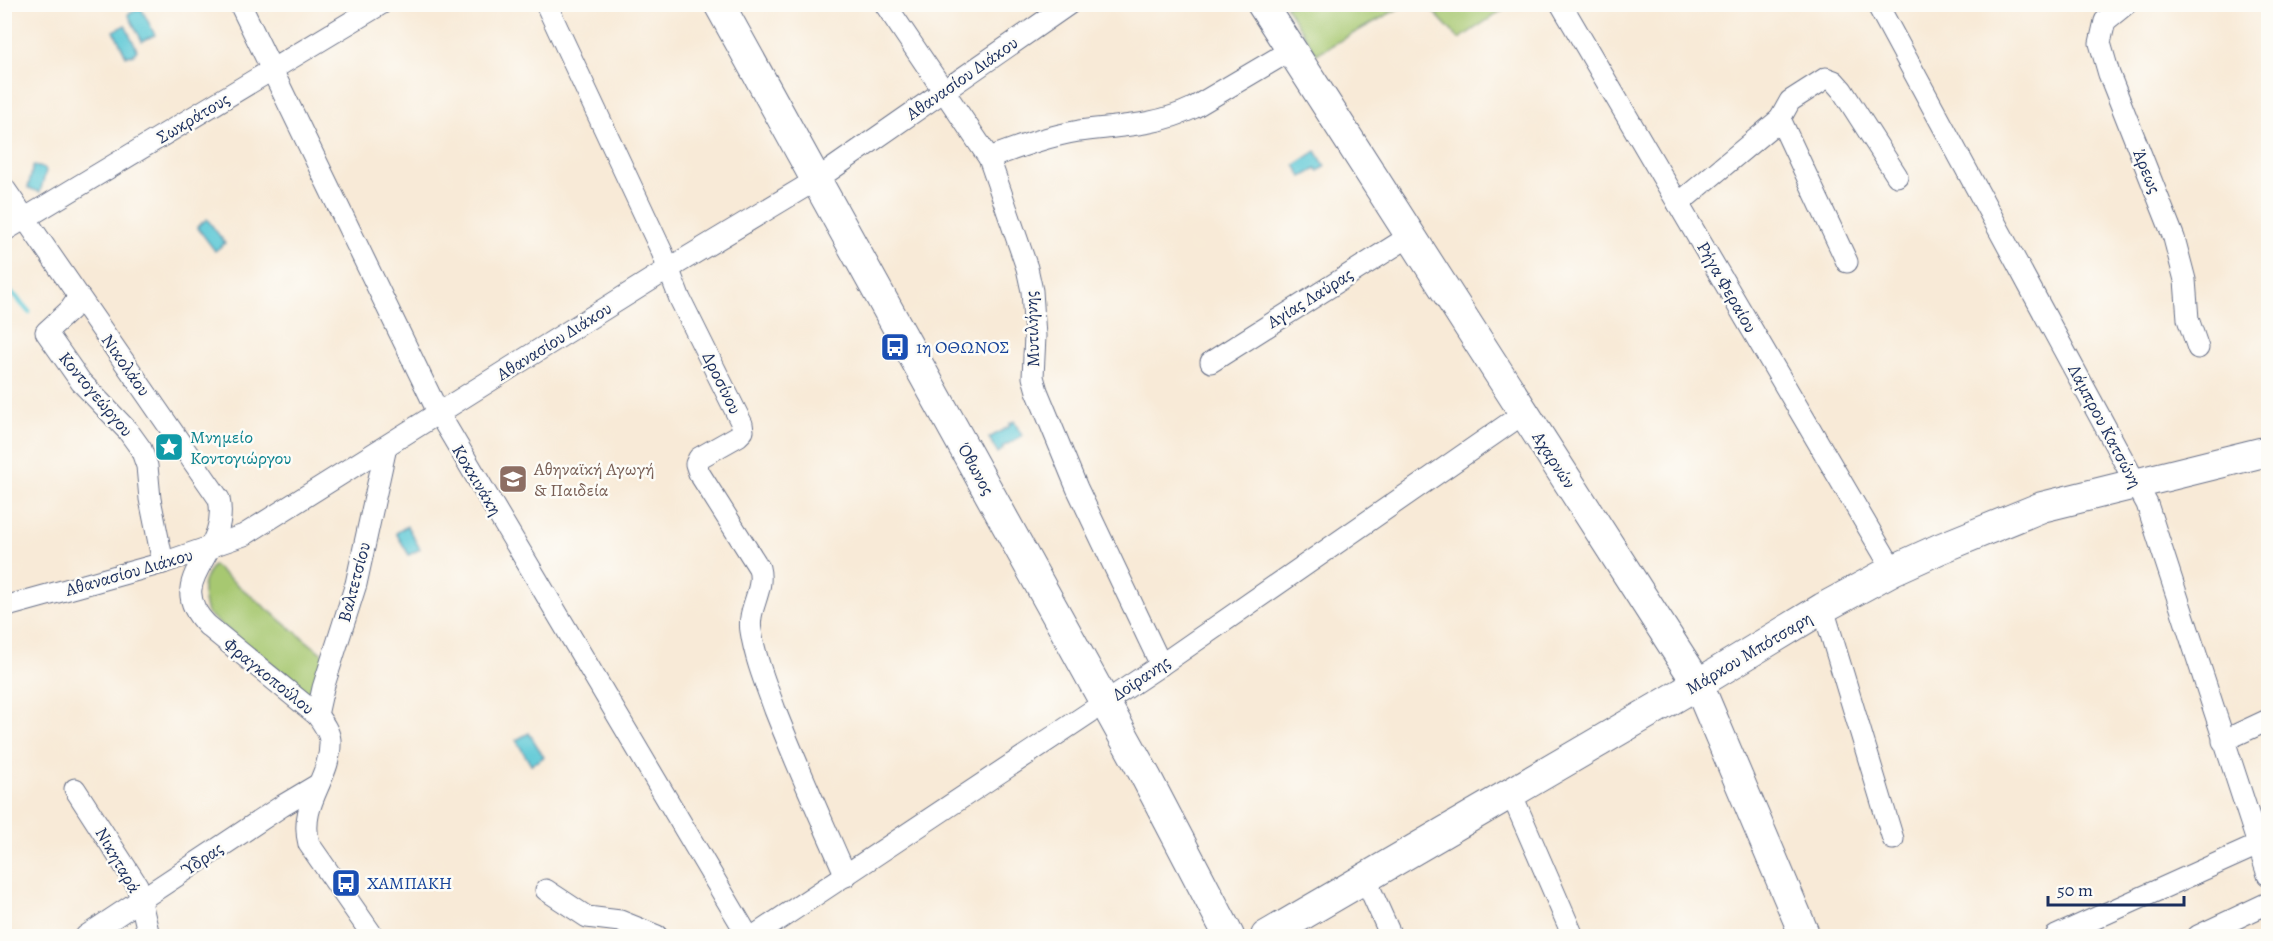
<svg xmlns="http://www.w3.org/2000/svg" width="2273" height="941" font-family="Alegreya,serif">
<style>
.green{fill:#a7c871;stroke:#617c68;stroke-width:1.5}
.water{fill:#5cc8d5;stroke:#3c7c9a;stroke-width:1.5}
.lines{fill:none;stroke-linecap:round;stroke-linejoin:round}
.stream{stroke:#5cc8d5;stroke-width:5}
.street-casing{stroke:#687088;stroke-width:23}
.secondary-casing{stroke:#687088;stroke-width:32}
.street{stroke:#fff;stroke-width:21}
.secondary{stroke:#fff;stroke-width:30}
.labels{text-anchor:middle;stroke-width:5;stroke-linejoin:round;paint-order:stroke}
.street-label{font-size:18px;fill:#1b2f5e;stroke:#fdfcf7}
.transit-label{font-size:18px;fill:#164399;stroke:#fdfcf7;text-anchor:start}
.culture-label{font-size:18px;fill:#0d838f;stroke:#fdfcf7;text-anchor:start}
.education-label{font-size:18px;fill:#785e54;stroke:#fdfcf7;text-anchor:start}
</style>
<rect width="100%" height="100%" fill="#fdfcf7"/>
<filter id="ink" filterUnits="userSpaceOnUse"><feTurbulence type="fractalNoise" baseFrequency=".0167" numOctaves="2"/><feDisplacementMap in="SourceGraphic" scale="12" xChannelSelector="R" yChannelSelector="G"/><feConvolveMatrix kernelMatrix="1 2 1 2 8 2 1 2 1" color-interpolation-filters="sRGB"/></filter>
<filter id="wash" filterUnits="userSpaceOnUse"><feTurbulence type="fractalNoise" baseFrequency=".008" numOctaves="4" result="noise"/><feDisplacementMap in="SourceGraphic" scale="24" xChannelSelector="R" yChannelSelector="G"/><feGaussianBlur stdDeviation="1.35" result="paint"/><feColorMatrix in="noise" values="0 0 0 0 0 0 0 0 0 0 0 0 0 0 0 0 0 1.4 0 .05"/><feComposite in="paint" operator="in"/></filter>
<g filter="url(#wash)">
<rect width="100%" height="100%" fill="#f8ead7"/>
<g class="green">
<path d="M1285,5h120l-89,49z"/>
<path d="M1427,5h83l-51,34z"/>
<path d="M213,565l112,91 -13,41 -105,-84c-6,-22 -7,-29 6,-48z"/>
</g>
<g class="water">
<path d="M141,8l14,27 -13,6 -14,-27z"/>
<path d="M125,25l12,25 -4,5 -7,1 -12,-25z"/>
<path d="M1316,151l9,15 -7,5 -2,-2 -14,8 -7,-12z"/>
<path d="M33,166l11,2 2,3 -6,21 -12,-4z"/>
<path d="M207,219l18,24 -10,8 -18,-24z"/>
<path d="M1014,421l8,15 -20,11 1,2 -5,4 -9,-15 21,-12 -1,-2z"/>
<path d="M407,526l13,23 -11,6 -13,-22z"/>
<path d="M529,733l15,24 -13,8 -15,-25z"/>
</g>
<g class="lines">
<path class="stream" d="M4,288l11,8 14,16"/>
</g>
</g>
<g filter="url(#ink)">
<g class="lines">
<g class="street-casing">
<g id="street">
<path d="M240,4l199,410 309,522"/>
<path d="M546,4l116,248 18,47 62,125 1,7 -5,5 -39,22 -3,6 3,9 60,95c6,23 -12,40 -8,63 4,27 15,54 24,79 22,56 47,111 71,166"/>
<path d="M885,4l104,154 38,110 5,23 3,45 -2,41 4,14 40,97 84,177"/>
<path d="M1561,4l332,566"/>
<path d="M1877,4l270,500 121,371"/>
<path d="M2126,4l-21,17 -5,22 9,31 65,164 11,42 3,39 10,29"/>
<path d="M1780,119l67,143"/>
<path d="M989,158c30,-11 59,-22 90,-27 39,-5 77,-5 114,-23l98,-58"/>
<path d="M4,188l215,311c12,56 -59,78 -12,126l110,90c5,7 12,16 13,25 2,39 -32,62 -21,104l64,92"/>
<path d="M1678,204l102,-85 10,-18 36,-23 8,3 8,9 55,86"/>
<path d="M4,231l377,-227"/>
<path d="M79,297l-9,13 -24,22 35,50 47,49 13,18 6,17 3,33 13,64"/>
<path d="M1211,362l199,-126"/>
<path d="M4,607l159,-44 81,-28 424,-266 148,-89 253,-176"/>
<path d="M1823,608l70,231"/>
<path d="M317,715l6,-27 33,-104 30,-137"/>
<path d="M2223,741l45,-21"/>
<path d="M75,789l62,96 12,51"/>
<path d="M1511,793l62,143"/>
<path d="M1365,878l26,58"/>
<path d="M546,890l41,27 33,4 37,15"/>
<path d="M86,936l196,-130 37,-22"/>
<path d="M754,936l407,-271 363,-252"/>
<path d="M2056,936l202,-91"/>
<path d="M2198,936l70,-33"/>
</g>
</g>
<g class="secondary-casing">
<g id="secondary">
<path d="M719,4l427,773 83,159"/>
<path d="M1262,4l436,680 107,252"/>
<path d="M1266,936l432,-252 125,-76 70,-38 46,-21 103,-42 226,-56"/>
</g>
</g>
<use href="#street" class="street"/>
<use href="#secondary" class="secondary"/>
</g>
</g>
<defs>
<g id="bus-square" transform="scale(1.5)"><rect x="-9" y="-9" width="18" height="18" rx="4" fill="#1a4fb4" stroke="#fdfcf7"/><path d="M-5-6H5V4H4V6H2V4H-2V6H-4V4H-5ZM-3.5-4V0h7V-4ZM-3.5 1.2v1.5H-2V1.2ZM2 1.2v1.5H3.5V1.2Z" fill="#fff"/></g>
<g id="sight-square" transform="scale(1.5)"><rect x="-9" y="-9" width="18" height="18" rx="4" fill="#0f9aa8" stroke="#fdfcf7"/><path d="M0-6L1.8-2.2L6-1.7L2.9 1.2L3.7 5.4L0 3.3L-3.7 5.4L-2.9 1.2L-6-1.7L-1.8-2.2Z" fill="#fff"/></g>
<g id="school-square" transform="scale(1.5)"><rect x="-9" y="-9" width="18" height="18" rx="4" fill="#8d6e63" stroke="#fdfcf7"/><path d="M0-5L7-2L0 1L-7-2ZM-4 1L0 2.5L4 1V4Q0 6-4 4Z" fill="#fff"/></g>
</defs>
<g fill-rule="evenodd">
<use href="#bus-square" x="895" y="347"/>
<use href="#sight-square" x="169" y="447"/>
<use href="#school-square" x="513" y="479"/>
<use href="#bus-square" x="346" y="883"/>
</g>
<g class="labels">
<g class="street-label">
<text transform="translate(962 78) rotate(-35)" y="6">Αθανασίου Διάκου</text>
<text transform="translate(193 118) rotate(-31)" y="6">Σωκράτους</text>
<text transform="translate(2147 171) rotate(68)" y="6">Άρεως</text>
<text transform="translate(1727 287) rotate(60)" y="6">Ρήγα Φεραίου</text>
<text transform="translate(1310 298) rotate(-32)" y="6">Αγίας Λαύρας</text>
<text transform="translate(1032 329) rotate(-92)" y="6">Μυτιλήνης</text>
<text transform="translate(554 341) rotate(-32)" y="6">Αθανασίου Διάκου</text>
<text transform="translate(126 365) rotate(55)" y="6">Νικολάου</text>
<text transform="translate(722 383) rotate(64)" y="6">Δροσίνου</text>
<text transform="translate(96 394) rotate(50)" y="6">Κοντογεώργου</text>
<text transform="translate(2105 426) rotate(62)" y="6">Λάμπρου Κατσώνη</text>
<text transform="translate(1554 460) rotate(57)" y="6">Αχαρνών</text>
<text transform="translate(976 469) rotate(61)" y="6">Όθωνος</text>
<text transform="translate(477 480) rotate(59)" y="6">Κοκκινάκη</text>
<text transform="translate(129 572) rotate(-16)" y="6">Αθανασίου Διάκου</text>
<text transform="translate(354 582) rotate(-75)" y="6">Βαλτετσίου</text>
<text transform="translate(1749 653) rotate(-31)" y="6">Μάρκου Μπότσαρη</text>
<text transform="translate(269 676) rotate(39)" y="6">Φραγκοπούλου</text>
<text transform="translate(1141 678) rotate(-34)" y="6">Δοϊρανης</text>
<text transform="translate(202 859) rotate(-34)" y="6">Ύδρας</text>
<text transform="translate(118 860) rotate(60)" y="6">Νικηταρά</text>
</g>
<g class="transit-label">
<text x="916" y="353">1η ΟΘΩΝΟΣ</text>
<text x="367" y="889">ΧΑΜΠΑΚΗ</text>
</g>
<g class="culture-label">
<text x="190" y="443">Μνημείο<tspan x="190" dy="21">Κοντογιώργου</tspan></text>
</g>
<g class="education-label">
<text x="534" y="475">Αθηναϊκή Αγωγή<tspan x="534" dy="21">&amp; Παιδεία</tspan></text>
</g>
</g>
<rect width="2273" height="941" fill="none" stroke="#fdfcf7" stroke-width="24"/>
<path d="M2048 896v9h136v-9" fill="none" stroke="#1b2f5e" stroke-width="3"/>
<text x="2057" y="896" font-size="18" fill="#1b2f5e" stroke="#fdfcf7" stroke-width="4.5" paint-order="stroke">50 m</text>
</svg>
